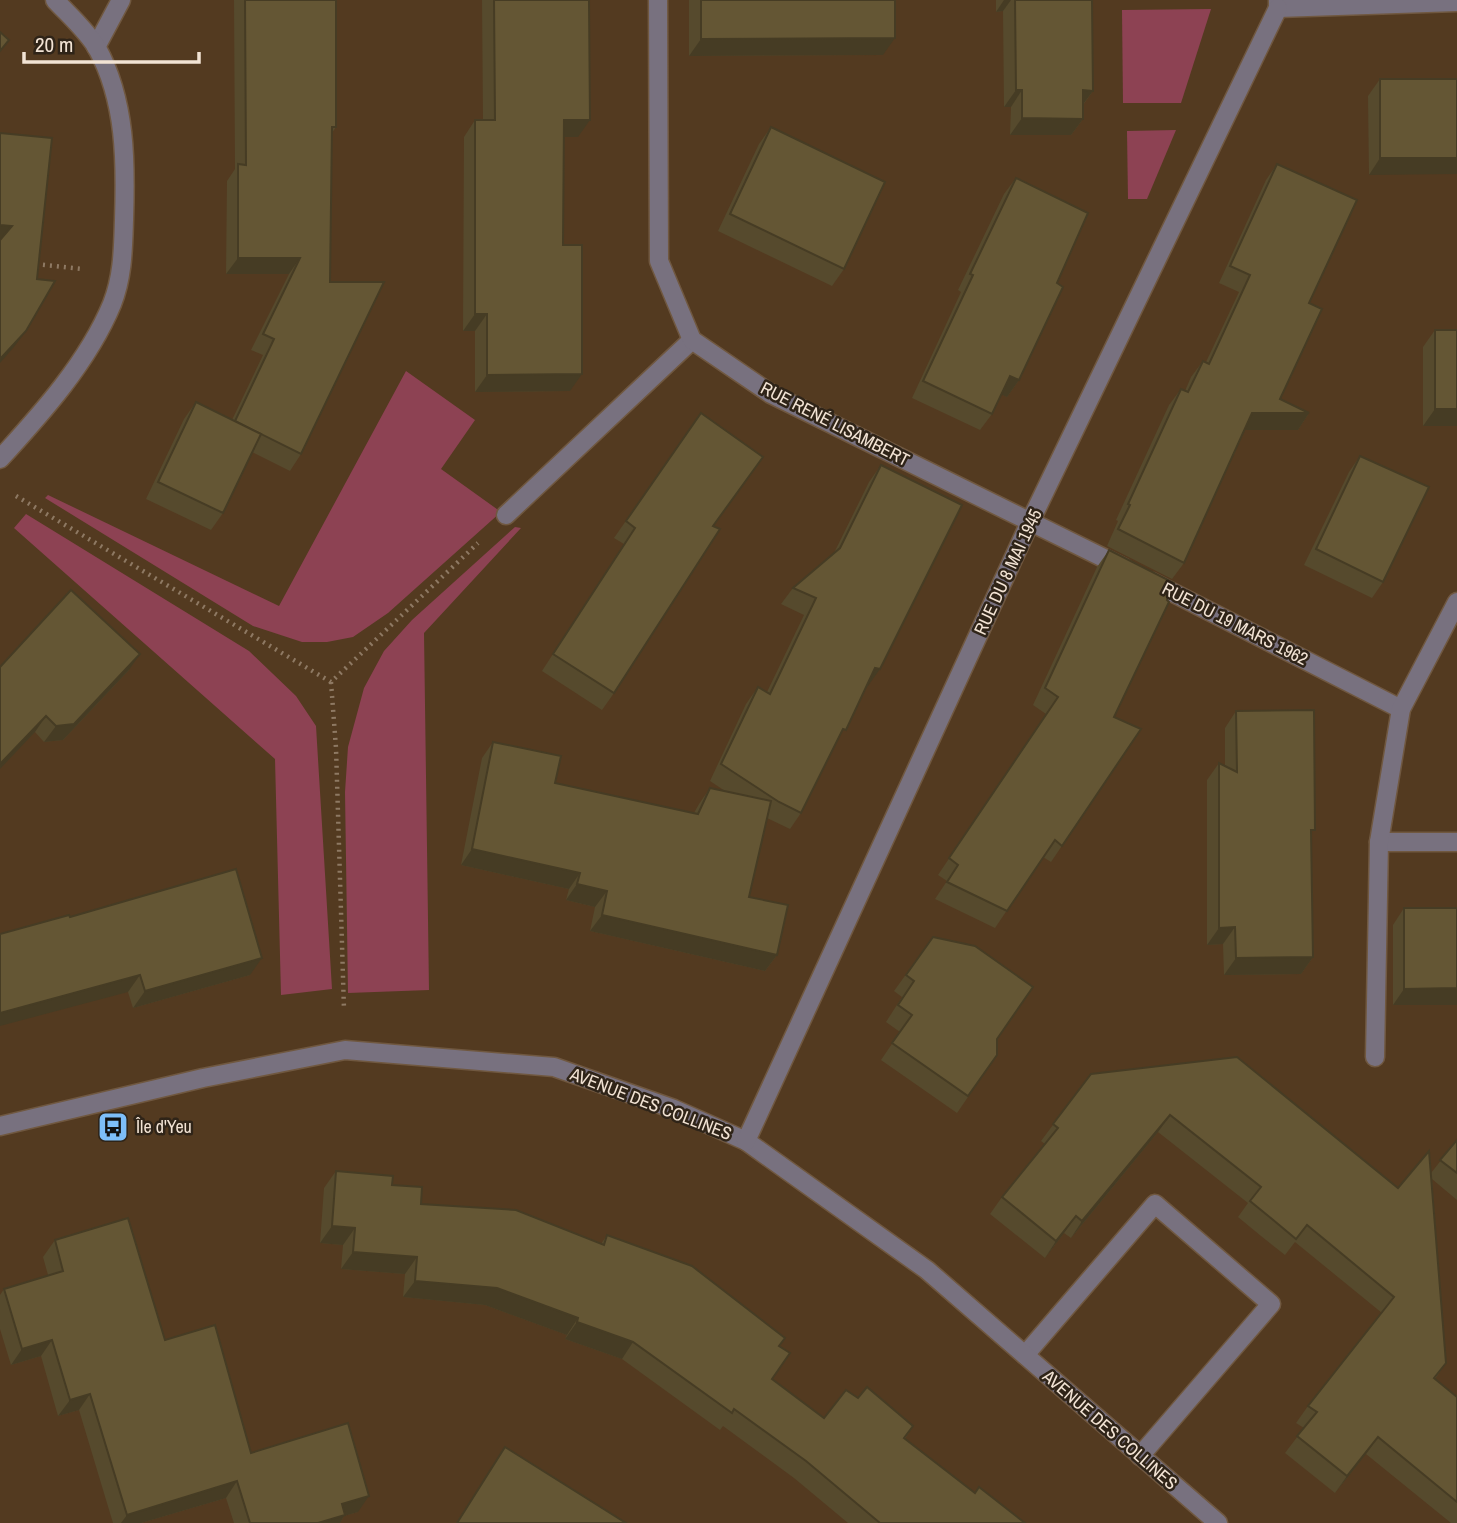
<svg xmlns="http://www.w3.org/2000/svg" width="1457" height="1523" font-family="'Archivo Narrow',sans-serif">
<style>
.green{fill:#8d4253}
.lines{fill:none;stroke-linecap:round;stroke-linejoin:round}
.lane-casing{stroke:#705840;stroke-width:21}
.street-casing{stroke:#705840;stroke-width:21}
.path{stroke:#8e7963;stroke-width:4.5;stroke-dasharray:2 5;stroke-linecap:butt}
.lane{stroke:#78717f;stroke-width:18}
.street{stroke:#78717f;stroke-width:18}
.wall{fill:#564a2d}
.shaded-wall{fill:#463c24}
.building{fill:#645634;stroke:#463c24;stroke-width:2}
.labels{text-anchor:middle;stroke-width:5;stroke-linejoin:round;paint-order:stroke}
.street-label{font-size:18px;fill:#f2e3d4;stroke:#2f2418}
.poi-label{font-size:18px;fill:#f2e3d4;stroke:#2f2418;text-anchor:start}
</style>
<rect width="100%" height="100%" fill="#533a20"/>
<g class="green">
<path d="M1211,9l-30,94h-58l-1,-93z"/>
<path d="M1176,130l-29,69h-19l-1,-68z"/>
<path d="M406,371l69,49 -34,49 60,43 -113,101 -35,24 -26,5h-25l-49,-16 -208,-128 3,-3 231,111z"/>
<path d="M26,514l223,137 47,45 20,30 16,263 -51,6 -6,-236 -261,-231z"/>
<path d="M515,527l6,1 -97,105 5,357 -81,3 -3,-201 3,-45 16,-59 20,-37 28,-31z"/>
</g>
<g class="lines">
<g class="lane-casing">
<g id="lane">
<path d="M506,515l186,-175"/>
<path d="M1025,1355l130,-151 116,100 -131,152"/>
</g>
</g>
<g class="street-casing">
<g id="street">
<path d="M658,0l1,261 33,79 79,54 353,174"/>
<path d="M1278,0v8l179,-6"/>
<path d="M96,47l25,-47"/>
<path d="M0,459c42,-46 88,-97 112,-155 11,-28 11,-55 12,-84 2,-58 2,-119 -27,-172 -10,-17 -28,-33 -42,-48"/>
<path d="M1152,582l249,127"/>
<path d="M1379,842h78"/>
<path d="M1375,1057l4,-215 22,-133 56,-107"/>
<path d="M0,1126l203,-48 142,-28 209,17 120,42 72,32 181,129 291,253"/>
<path d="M746,1141l285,-621 247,-512"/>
</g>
</g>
<g class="path">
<path d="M36,264l46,5"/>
<path d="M16,496l315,186 147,-139"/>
<path d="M331,682l5,66 8,262"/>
</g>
<use href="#lane" class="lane"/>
<use href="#street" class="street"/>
</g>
<g class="wall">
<path d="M234,0h102v127l-4,6 -31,321 -11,17 -38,-19 -29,61 -12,17 -65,-31 38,-80 12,-17 36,18 31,-65 -12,-5 38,-76h-63l1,-93 8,-12z"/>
<path d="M482,0h107l-11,137h-14l-1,108 7,146 -95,1v-61h-12l1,-194 11,-17h8z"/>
<path d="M689,0h206l-12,55 -194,1z"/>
<path d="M996,0h96l1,91 -10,14v14l-12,16h-61l1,-28h-7l-1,-96 -7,1z"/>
<path d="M1380,79h77l-88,96 -1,-79z"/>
<path d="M771,127l73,142 -12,17 -114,-55 41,-87z"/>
<path d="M1277,164l32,139 -29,96 29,14 -11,17h-53l-61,133 -12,16 -65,-33 11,-25 -2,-1 53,-115 12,-16 4,2 6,-14 12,-16 3,1 33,-70 -20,-9 47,-103z"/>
<path d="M1016,178l41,105 -38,97 -12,17 -6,-3 -9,20 -12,16 -68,-32 49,-106 -3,-2 46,-96z"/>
<path d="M1435,330l22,96h-34v-79z"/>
<path d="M701,413l12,113 -99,167 -12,17 -60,-39 82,-127 -10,-6z"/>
<path d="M1360,456l23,126 -11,16 -68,-33 45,-93z"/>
<path d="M881,465l-13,221 -1,-1 -32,60 -34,68 -11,16 -23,-11 -18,79 28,58 -12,16 -175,-40 5,-24 -29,-7 3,-11 -108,-24 21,-107 11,-16 62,41 139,30 5,-9 11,-16 15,3 -15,-10 36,-77 12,-17 9,5 37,-77 -23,-11 12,-16 41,-35 35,-71z"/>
<path d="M1109,550l5,167 27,12 -90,133 -8,-5 -48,71 -60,-29 12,-18 -9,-6 108,-161 -13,-9 64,-138z"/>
<path d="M0,667l129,3 -66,70 -19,2 -9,-10z"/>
<path d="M1236,711l75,125 2,121 -12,17 -77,1 -1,-31 -16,1v-165l12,-17 6,3v-38z"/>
<path d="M1404,908l53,97h-64v-80z"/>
<path d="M70,917l180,58 -117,33 -5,-16z"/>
<path d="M933,937l64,102v16l-40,58 -76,-53 19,-28 -14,-10 16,-25 -8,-6z"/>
<path d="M1091,1074l307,114 33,-15 26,-33v60l-25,-21 14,184 -11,16 22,18v126h-6l-85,-69 -31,39 -50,-40 19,-25 -8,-5 12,-17 74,-93 -87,-71 -10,13 -24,-19 -23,-19 10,-14 -90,-71 -87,106 -7,-5 -19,25 -55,-44 12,-17 43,-53 -4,-3z"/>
<path d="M336,1171l56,14 29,19 180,40 6,-9 172,111 -7,33 52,39 34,-20 55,28 -8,13 70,54 50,30h-177l-54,-45 -71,-52 -3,4 -98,-71 -57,-20 2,-4 -82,-30 -82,-8 2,-23 -64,-5 2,-24 -23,-2 4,-55z"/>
<path d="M55,1240l110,100 86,113 107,59 -14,4 -4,7h-106l-8,-25 -85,25h-28l-34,-113 -21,6 -17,-60 -30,9 -11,-36v-34l4,-6 44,-14 -5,-18z"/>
<path d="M505,1447l121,76h-170z"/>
</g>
<g class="shaded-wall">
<path d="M1004,0h7l-8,11 -7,1z"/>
<path d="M895,38l-12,17 -194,1 12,-17z"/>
<path d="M1016,90h6l-11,17h-7z"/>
<path d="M1083,90l10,1 -12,16z"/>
<path d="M1022,118l61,1 -12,16h-61z"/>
<path d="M564,120h26l-12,17h-26z"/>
<path d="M1380,158h77v16l-88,1z"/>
<path d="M0,225l12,1 -12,16z"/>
<path d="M238,258h62l-11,16h-63z"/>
<path d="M475,314h12l-12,17h-12z"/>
<path d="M26,331l-12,16 -14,16v-4z"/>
<path d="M582,374l-12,17 -95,1 12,-17z"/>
<path d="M1010,376l9,4 -12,17 -9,-4z"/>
<path d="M1435,409h22v17h-34z"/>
<path d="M1252,413h57l-11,17h-57z"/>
<path d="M140,654l-11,16 -66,70 -19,2 12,-16z"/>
<path d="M875,668l5,1 -12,17 -5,-2z"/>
<path d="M46,716l-11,16 -35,37v-5z"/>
<path d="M472,849l108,24 -11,16 -108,-24z"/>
<path d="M577,884l30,7 -12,16 -29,-7z"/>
<path d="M602,915l175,40 -12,16 -175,-40z"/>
<path d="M1235,927l-12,17 -16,1 12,-17z"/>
<path d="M1313,957l-12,17 -77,1 12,-17z"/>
<path d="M262,958l-12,17 -117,33 12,-17z"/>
<path d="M140,975l-12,17 -128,34v-13z"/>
<path d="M1457,988v17h-64l11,-16z"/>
<path d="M1170,1115l-12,17 -87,106 11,-17z"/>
<path d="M1076,1216l-12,17 -19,25 11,-17z"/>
<path d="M332,1226l23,2 -12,17 -23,-2z"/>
<path d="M353,1252l64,5 -12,17 -64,-5z"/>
<path d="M415,1281l82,7 81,30 -11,17 -82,-30 -82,-8z"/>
<path d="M577,1322l56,20 -11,17 -57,-20z"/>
<path d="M52,1340l-11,16 -30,9 11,-16z"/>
<path d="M90,1394l-11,16 -21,6 12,-16z"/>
<path d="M1378,1437l-12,17 -31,39 12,-17z"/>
<path d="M237,1481l-11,17 -85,25h-20l6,-8z"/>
<path d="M369,1496l-11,16 -14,4 -4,7h-22l24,-19z"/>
</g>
<g class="building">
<path d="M245,0h91v127h-4l-2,155h54l-83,172 -66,-33 39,-82 -11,-5 37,-76h-62v-94l8,1z"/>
<path d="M494,0h95l1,120h-26l-1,125h19v129l-95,1v-61h-12v-194h20z"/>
<path d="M701,0h194v38l-194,1z"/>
<path d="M1015,0h77l1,91 -10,-1v29l-61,-1v-28h-6z"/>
<path d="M0,32l9,8 -9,11z"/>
<rect x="1380" y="79" width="77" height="79"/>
<path d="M771,127l114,55 -41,87 -114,-55z"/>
<path d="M0,133l52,5 -15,141 18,2 -29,50 -26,28v-119l12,-14 -12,-1z"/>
<path d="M1277,164l80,36 -48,103 13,6 -42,90 29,14h-57l-68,150 -66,-34 12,-24 -2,-1 53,-115 7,3 15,-31 6,3 41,-89 -20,-9z"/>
<path d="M1016,178l72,35 -31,70 6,4 -44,93 -9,-4 -18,38 -69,-33 50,-106 -3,-1z"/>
<rect x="1435" y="330" width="22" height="79"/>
<path d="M196,402l65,32 -38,79 -65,-31z"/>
<path d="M701,413l62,44 -50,69 7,3 -106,164 -61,-39 82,-126 -9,-7z"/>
<path d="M1360,456l69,31 -46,95 -67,-33z"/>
<path d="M881,465l81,40 -82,164 -5,-1 -29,62 -3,-1 -42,84 -22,-11 -58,-38 37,-77 12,7 46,-96 -23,-10 47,-40z"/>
<path d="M1109,550l65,33 -7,17 2,2 -55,115 27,12 -79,117 -7,-6 -48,71 -60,-29 11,-17 -9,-7 109,-161 -13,-9z"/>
<path d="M71,590l69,64 -66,70 -18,2 -10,-10 -46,48v-97z"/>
<path d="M1314,710l1,120h-4l2,127 -77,1 -1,-31 -16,1v-165l18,9 -1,-61z"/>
<path d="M493,742l68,14 -6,27 143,31 12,-26 61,13 -22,96 39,8 -11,50 -175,-40 5,-24 -30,-7 3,-11 -108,-24z"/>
<path d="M236,869l26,89 -117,33 -5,-16 -140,38v-79l69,-19 1,2z"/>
<path d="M1404,908h53v80l-53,1z"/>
<path d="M933,937l42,9 58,41 -36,52v16l-29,41 -76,-53 20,-28 -14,-10 16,-24 -8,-6z"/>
<path d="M1237,1057l161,131 31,-37 17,212 -12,15 23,19v105l-79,-65 -31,39 -50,-40 20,-24 -9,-6 86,-109 -87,-72 -11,14 -24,-20 -22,-18 11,-14 -91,-72 -88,106 -6,-5 -20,25 -54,-44 56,-69 -5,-4 38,-50z"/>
<path d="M1457,1140v33l-17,-13z"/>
<path d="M336,1171l57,5 -1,9 30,2 -1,17 95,6 88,35 3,-10 85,31 93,72 -6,8 11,7 -18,26 52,39 22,-28 12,8 9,-11 46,39 -9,12 71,55 4,-6 46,36h-145l-74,-62 -72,-52 -2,4 -99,-71 -56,-20 1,-4 -81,-30 -82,-7 2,-24 -64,-5 2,-24 -23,-2z"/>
<path d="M128,1218l37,122 50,-15 36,128 97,-30 21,73 -27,8 3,11 -27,8h-68l-13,-42 -110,34 -37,-121 -20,6 -18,-60 -30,9 -18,-60 59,-18 -8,-31z"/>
<path d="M505,1447l121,76h-169z"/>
</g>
<defs>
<g id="bus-square" transform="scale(1.575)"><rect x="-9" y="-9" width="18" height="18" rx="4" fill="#7dbef9" stroke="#2f2418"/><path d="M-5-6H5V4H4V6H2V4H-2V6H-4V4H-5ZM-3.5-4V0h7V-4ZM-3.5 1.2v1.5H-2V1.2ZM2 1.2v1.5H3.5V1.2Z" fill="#111"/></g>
</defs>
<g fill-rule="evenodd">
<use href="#bus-square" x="113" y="1127"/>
</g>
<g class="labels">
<g class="street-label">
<text transform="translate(835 424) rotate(27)" y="6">RUE RENÉ LISAMBERT</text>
<text transform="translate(1008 572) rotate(-65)" y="6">RUE DU 8 MAI 1945</text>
<text transform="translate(1235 624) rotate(27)" y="6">RUE DU 19 MARS 1962</text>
<text transform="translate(651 1104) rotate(21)" y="6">AVENUE DES COLLINES</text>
<text transform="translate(1110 1430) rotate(41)" y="6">AVENUE DES COLLINES</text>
</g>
<g class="poi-label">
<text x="136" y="1133">Île d'Yeu</text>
</g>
</g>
<path d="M24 52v10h175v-10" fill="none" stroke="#f2e3d4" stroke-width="3.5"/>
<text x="35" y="52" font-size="21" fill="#f2e3d4" stroke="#2f2418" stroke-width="5" paint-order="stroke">20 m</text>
</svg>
